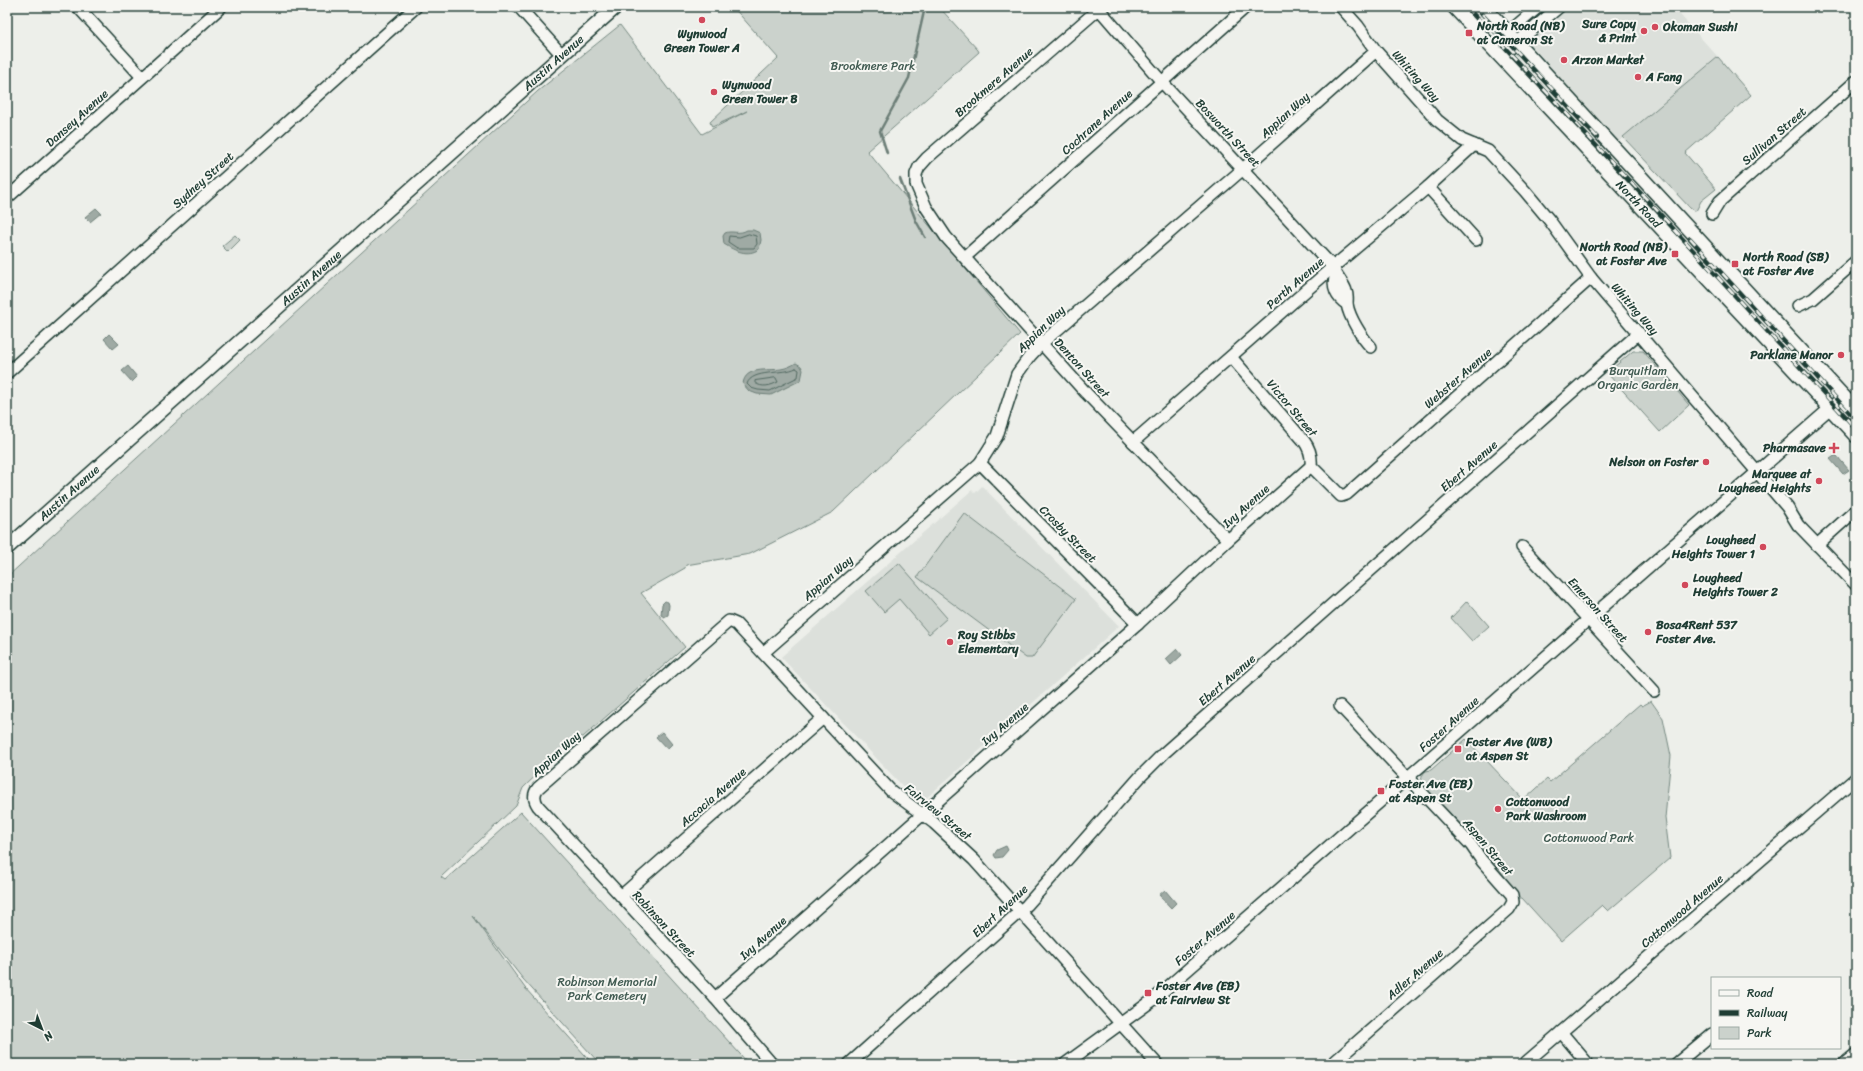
<svg xmlns="http://www.w3.org/2000/svg" width="1863" height="1071" font-family="Sriracha,sans-serif">
<style>
.built{fill:#dce0db}
.green{fill:#cbd2cc;stroke:#758880}
.water{fill:#9faaa4;stroke:#6c7e77}
.lines{fill:none;stroke-linecap:round;stroke-linejoin:round}
.shore{stroke:#526961;stroke-width:1}
.stream{stroke:#6c7e77;stroke-width:2.5}
.minor-casing{stroke:#1f3d34;stroke-width:14}
.major-casing{stroke:#1f3d34;stroke-width:16}
.minor{stroke:#f6f6f2;stroke-width:11}
.major{stroke:#f6f6f2;stroke-width:13}
.rail-casing{stroke:#1f3d34;stroke-width:4}
.rail{stroke:#f6f6f2;stroke-width:2.5;stroke-dasharray:8;stroke-linecap:butt}
.poi-dot{fill:#d1495b;stroke:#f6f6f2;stroke-width:1.5}
.labels{text-anchor:middle;stroke-width:4;stroke-linejoin:round;paint-order:stroke}
.poi-label{font-size:12px;font-weight:bold;fill:#1f3d34;stroke:#f6f6f2;text-anchor:start}
.street-label{font-size:12px;fill:#1f3d34;stroke:#f6f6f2}
.park-label{font-size:12px;fill:#415b52;stroke:#f6f6f2}
</style>
<rect width="100%" height="100%" fill="#edefea"/>
<filter id="ink" filterUnits="userSpaceOnUse"><feTurbulence type="fractalNoise" baseFrequency=".025" numOctaves="2"/><feDisplacementMap in="SourceGraphic" scale="8" xChannelSelector="R" yChannelSelector="G"/><feConvolveMatrix kernelMatrix="1 2 1 2 8 2 1 2 1" color-interpolation-filters="sRGB"/></filter>
<g filter="url(#ink)">
<g class="built">
<path d="M1567,7h106l45,50 -100,85 -86,-96v-7l3,-4z"/>
<path d="M982,486l137,140 -195,174 -12,-4 -131,-139 191,-167 3,3z"/>
</g>
<g class="green">
<path d="M733,7h206l39,43 1,2 -112,99 153,183 -187,178 -83,42 -64,11 -1,3 -44,25 44,54 -102,90 -6,-1 -54,52 -7,18 -75,71 4,3 76,-68 228,252h-149l-77,-85 -50,-63 52,72 68,76h-586v-487l531,-486 82,-66 82,109 45,-23 -35,16 -2,-5 68,-64z"/>
<path d="M1718,57l33,38 -66,58 31,36 -15,12 -5,10 -5,-2 -68,-72z"/>
<path d="M235,235l5,5 -12,12 -6,-6z"/>
<path d="M1633,351h10l46,54 -29,27 -53,-59z"/>
<path d="M964,513l112,86 -44,59h-6l-109,-81z"/>
<path d="M899,563l48,55 -18,16 -30,-35 -15,13 -18,-21z"/>
<path d="M1467,601l22,25 -17,15 -21,-23z"/>
<path d="M1651,701l12,17 8,38 -6,62 5,40 -62,53 -6,-6 -41,36 -39,-43h-4l-3,-8 -37,-48 -55,-57c-3,-5 -1,-11 3,-14l5,-1 35,-31 58,61 23,-21 3,3 90,-78 2,2z"/>
</g>
<g class="water">
<path d="M96,208l5,5 -11,9 -5,-5z"/>
<path d="M747,230h6l7,3 1,7 -2,9c-11,8 -24,2 -35,-5l-1,-8 2,-3c7,-3 14,2 22,-3z"/>
<path d="M109,334l10,10 -6,5 -9,-10z"/>
<path d="M796,363l5,3 2,4 -2,10 -30,15 -14,-1 -8,-3 -6,-7c2,-18 25,-13 38,-15 6,-1 10,-3 15,-6z"/>
<path d="M128,366l9,11 -5,5 -10,-11z"/>
<path d="M1836,455l13,15 -6,4 -13,-15z"/>
<path d="M665,601l3,1 1,3 -1,10 -4,2 -3,-2 1,-11z"/>
<path d="M1177,649l5,6 -11,10 -5,-6z"/>
<path d="M662,732l10,12 -5,5 -11,-12z"/>
<path d="M1006,846l2,4 -6,7 -6,1 -2,-3 3,-5z"/>
<path d="M1165,890l11,13 -5,5 -12,-13z"/>
</g>
<g class="lines">
<g class="shore">
<path d="M749,234l7,2 1,8 -3,4h-17l-9,-6 1,-6 10,1z"/>
<path d="M796,368l3,2 -1,7 -28,14 -12,-1 -7,-2 -4,-4c5,-15 36,-9 49,-16z"/>
<path d="M776,378l2,4c-8,4 -16,6 -23,1v-2z"/>
</g>
<g class="stream">
<path d="M887,153l-7,-22 29,-53 16,-71"/>
<path d="M900,179l16,42 9,16"/>
</g>
<g class="minor-casing">
<g id="minor">
<path d="M78,7l64,70"/>
<path d="M519,7l43,48"/>
<path d="M1101,7l-174,151 -8,9 -3,7v10l10,23 20,30 140,156 142,147"/>
<path d="M1341,7l17,19 18,25 61,69 25,20 26,11 37,40 25,30 41,57 196,229 11,18 58,60"/>
<path d="M1099,9l63,73 171,185c3,9 10,15 13,24 2,5 1,8 1,13 2,13 15,34 24,43"/>
<path d="M1492,47l46,-40"/>
<path d="M170,53l51,-46"/>
<path d="M1500,57l59,-50"/>
<path d="M1428,187l48,53"/>
<path d="M7,198l157,-140"/>
<path d="M1712,214l8,-13 136,-120"/>
<path d="M965,257l281,-250"/>
<path d="M1336,275c-5,12 1,23 11,29"/>
<path d="M1798,306l15,-7 43,-38"/>
<path d="M1231,357l73,84c6,8 8,15 7,25l30,30 6,-2 244,-216"/>
<path d="M7,373l409,-366"/>
<path d="M1133,442l200,-175 95,-80 46,-42"/>
<path d="M980,463l158,161"/>
<path d="M1817,545l39,-35"/>
<path d="M1522,547l132,144"/>
<path d="M763,653l217,-190 17,-27 20,-62 13,-18 12,-13 201,-174 133,-118"/>
<path d="M621,896l202,-178"/>
<path d="M715,998l423,-374 90,-84 83,-74"/>
<path d="M1561,1032l27,32"/>
<path d="M772,1064l-57,-66 -177,-192c-4,-6 -5,-12 0,-18l191,-167 7,3 155,167 43,32 40,37 183,204"/>
<path d="M849,1064l178,-159 113,-128 24,-24 475,-420"/>
<path d="M1065,1064l88,-64 691,-604"/>
<path d="M1332,1064l177,-155 4,-7 -1,-7 -30,-34 -11,-16 -131,-139"/>
<path d="M1524,1064l332,-286"/>
<path d="M1676,1064l36,-30"/>
<path d="M1844,1064l12,-10"/>
</g>
</g>
<g class="major-casing">
<g id="major">
<path id="s1" d="M1454,7l402,429"/>
<path d="M1484,7l372,403"/>
<path id="s2" d="M7,548l609,-541"/>
</g>
</g>
<use href="#minor" class="minor"/>
<use href="#major" class="major"/>
<g class="rail-casing">
<g id="rail">
<path d="M1467,7l186,199 203,223"/>
<path d="M1482,14l115,123"/>
<path d="M1690,238l166,182"/>
</g>
</g>
<use href="#rail" class="rail"/>
</g>
</g>
<g class="poi-dot">
<circle cx="702" cy="20" r="4"/>
<circle cx="1655" cy="27" r="4"/>
<circle cx="1644" cy="31" r="4"/>
<rect x="1465" y="29" width="8" height="8" rx="2"/>
<circle cx="1564" cy="60" r="4"/>
<circle cx="1638" cy="77" r="4"/>
<circle cx="714" cy="92" r="4"/>
<rect x="1671" y="250" width="8" height="8" rx="2"/>
<rect x="1731" y="260" width="8" height="8" rx="2"/>
<circle cx="1841" cy="355" r="4"/>
<path d="M1832 442h4v4h4v4h-4v4h-4v-4h-4v-4h4z"/>
<circle cx="1706" cy="462" r="4"/>
<circle cx="1819" cy="481" r="4"/>
<circle cx="1763" cy="547" r="4"/>
<circle cx="1685" cy="585" r="4"/>
<circle cx="1648" cy="632" r="4"/>
<circle cx="950" cy="642" r="4"/>
<rect x="1454" y="745" width="8" height="8" rx="2"/>
<rect x="1377" y="787" width="8" height="8" rx="2"/>
<circle cx="1498" cy="809" r="4"/>
<rect x="1144" y="989" width="8" height="8" rx="2"/>
</g>
<g class="labels">
<g class="poi-label">
<text x="1636" y="28" text-anchor="end">Sure Copy<tspan x="1636" dy="14">&amp; Print</tspan></text>
<text x="1477" y="30">North Road (NB)<tspan x="1477" dy="14">at Cameron St</tspan></text>
<text x="1663" y="31">Okoman Sushi</text>
<text x="702" y="38" text-anchor="middle">Wynwood<tspan x="702" dy="14">Green Tower A</tspan></text>
<text x="1572" y="64">Arzon Market</text>
<text x="1646" y="81">A Fang</text>
<text x="722" y="89">Wynwood<tspan x="722" dy="14">Green Tower B</tspan></text>
<text x="1667" y="251" text-anchor="end">North Road (NB)<tspan x="1667" dy="14">at Foster Ave</tspan></text>
<text x="1743" y="261">North Road (SB)<tspan x="1743" dy="14">at Foster Ave</tspan></text>
<text x="1833" y="359" text-anchor="end">Parklane Manor</text>
<text x="1826" y="452" text-anchor="end">Pharmasave</text>
<text x="1698" y="466" text-anchor="end">Nelson on Foster</text>
<text x="1811" y="478" text-anchor="end">Marquee at<tspan x="1811" dy="14">Lougheed Heights</tspan></text>
<text x="1755" y="544" text-anchor="end">Lougheed<tspan x="1755" dy="14">Heights Tower 1</tspan></text>
<text x="1693" y="582">Lougheed<tspan x="1693" dy="14">Heights Tower 2</tspan></text>
<text x="1656" y="629">Bosa4Rent 537<tspan x="1656" dy="14">Foster Ave.</tspan></text>
<text x="958" y="639">Roy Stibbs<tspan x="958" dy="14">Elementary</tspan></text>
<text x="1466" y="746">Foster Ave (WB)<tspan x="1466" dy="14">at Aspen St</tspan></text>
<text x="1389" y="788">Foster Ave (EB)<tspan x="1389" dy="14">at Aspen St</tspan></text>
<text x="1506" y="806">Cottonwood<tspan x="1506" dy="14">Park Washroom</tspan></text>
<text x="1156" y="990">Foster Ave (EB)<tspan x="1156" dy="14">at Fairview St</tspan></text>
</g>
<g class="street-label">
<text dy="4" stroke="none"><textPath href="#s2" startOffset="731">Austin Avenue</textPath></text>
<text transform="translate(1416 76) rotate(48)" y="4">Whiting Way</text>
<text transform="translate(994 82) rotate(-41)" y="4">Brookmere Avenue</text>
<text transform="translate(1285 115) rotate(-42)" y="4">Appian Way</text>
<text transform="translate(77 118) rotate(-42)" y="4">Dansey Avenue</text>
<text transform="translate(1097 122) rotate(-42)" y="4">Cochrane Avenue</text>
<text transform="translate(1228 133) rotate(47)" y="4">Bosworth Street</text>
<text transform="translate(1774 136) rotate(-41)" y="4">Sullivan Street</text>
<text transform="translate(203 180) rotate(-42)" y="4">Sydney Street</text>
<text dy="4" stroke="none"><textPath href="#s1" startOffset="270">North Road</textPath></text>
<text dy="4" stroke="none"><textPath href="#s2" startOffset="407">Austin Avenue</textPath></text>
<text transform="translate(1295 283) rotate(-41)" y="4">Perth Avenue</text>
<text transform="translate(1635 309) rotate(49)" y="4">Whiting Way</text>
<text transform="translate(1041 329) rotate(-44)" y="4">Appian Way</text>
<text transform="translate(1082 368) rotate(48)" y="4">Denton Street</text>
<text transform="translate(1458 378) rotate(-41)" y="4">Webster Avenue</text>
<text transform="translate(1292 408) rotate(50)" y="4">Victor Street</text>
<text transform="translate(1469 466) rotate(-41)" y="4">Ebert Avenue</text>
<text dy="4" stroke="none"><textPath href="#s2" startOffset="83">Austin Avenue</textPath></text>
<text transform="translate(1246 506) rotate(-42)" y="4">Ivy Avenue</text>
<text transform="translate(1068 534) rotate(45)" y="4">Crosby Street</text>
<text transform="translate(828 578) rotate(-41)" y="4">Appian Way</text>
<text transform="translate(1598 610) rotate(48)" y="4">Emerson Street</text>
<text transform="translate(1227 680) rotate(-41)" y="4">Ebert Avenue</text>
<text transform="translate(1005 724) rotate(-41)" y="4">Ivy Avenue</text>
<text transform="translate(1449 724) rotate(-42)" y="4">Foster Avenue</text>
<text transform="translate(556 754) rotate(-42)" y="4">Appian Way</text>
<text transform="translate(713 797) rotate(-41)" y="4">Accacia Avenue</text>
<text transform="translate(938 812) rotate(39)" y="4">Fairview Street</text>
<text transform="translate(1488 847) rotate(50)" y="4">Aspen Street</text>
<text transform="translate(1000 911) rotate(-43)" y="4">Ebert Avenue</text>
<text transform="translate(1682 911) rotate(-41)" y="4">Cottonwood Avenue</text>
<text transform="translate(664 924) rotate(47)" y="4">Robinson Street</text>
<text transform="translate(763 938) rotate(-42)" y="4">Ivy Avenue</text>
<text transform="translate(1205 938) rotate(-41)" y="4">Foster Avenue</text>
<text transform="translate(1415 974) rotate(-41)" y="4">Adler Avenue</text>
</g>
<g class="park-label">
<text x="873" y="70">Brookmere Park</text>
<text x="1638" y="375">Burquitlam<tspan x="1638" dy="14">Organic Garden</tspan></text>
<text x="1589" y="842">Cottonwood Park</text>
<text x="607" y="986">Robinson Memorial<tspan x="607" dy="14">Park Cemetery</tspan></text>
</g>
</g>
<rect width="1863" height="1071" fill="none" stroke="#f6f6f2" stroke-width="24"/>
<rect x="12" y="12" width="1839" height="1047" fill="none" stroke="#1f3d34" stroke-width="1.5" filter="url(#ink)"/>
<rect x="1711" y="977" width="130" height="72" fill="#f6f6f2" stroke="#a0aca6"/>
<rect x="1719" y="990" width="20" height="6" fill="#f6f6f2" stroke="#a0aca6"/>
<text x="1747" y="997" font-size="12" fill="#1f3d34">Road</text>
<rect x="1719" y="1010" width="20" height="6" fill="#1f3d34" stroke="#a0aca6"/>
<text x="1747" y="1017" font-size="12" fill="#1f3d34">Railway</text>
<rect x="1719" y="1027" width="20" height="12" fill="#cbd2cc" stroke="#a0aca6"/>
<text x="1747" y="1037" font-size="12" fill="#1f3d34">Park</text>
<g transform="translate(42 1029) rotate(138)" stroke="#f6f6f2" stroke-width="3" paint-order="stroke">
<path d="M0-3L7 15L0 10L-7 15Z" fill="#1f3d34"/>
<text y="-6" font-size="11" font-weight="bold" text-anchor="middle" fill="#1f3d34">N</text>
</g>
</svg>
